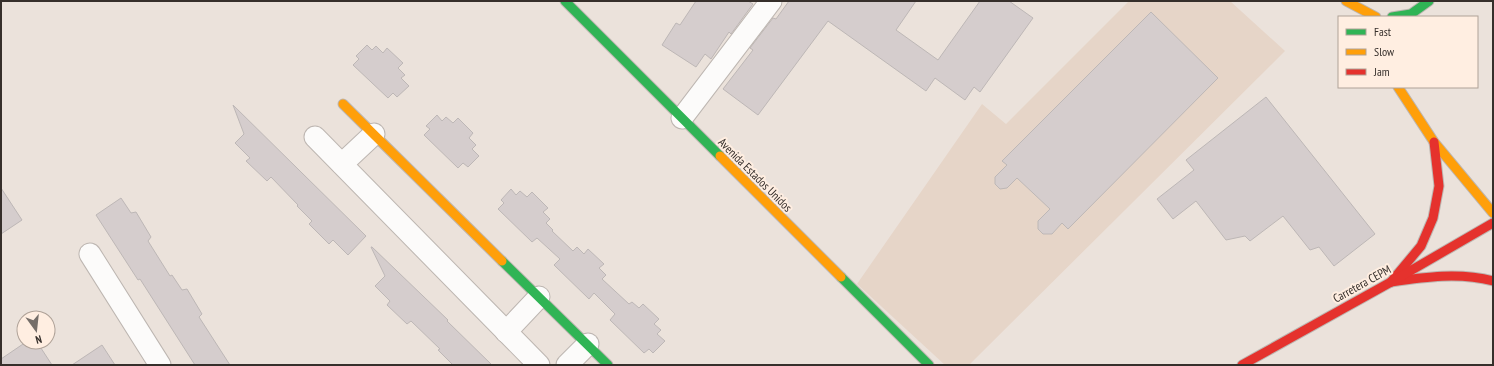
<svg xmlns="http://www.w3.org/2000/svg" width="1494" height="366" font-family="'PT Sans Narrow',sans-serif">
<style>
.built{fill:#e6d5c8}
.building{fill:#d5cdcd;stroke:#bdb7b6}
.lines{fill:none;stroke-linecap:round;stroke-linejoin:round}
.street-casing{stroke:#bdb6b1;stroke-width:23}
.fast-casing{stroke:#bdb6b1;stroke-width:11}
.slow-casing{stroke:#bdb6b1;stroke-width:11}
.jam-casing{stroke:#bdb6b1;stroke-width:11}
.street{stroke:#fcfbfa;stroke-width:21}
.fast{stroke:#30b455;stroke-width:9}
.slow{stroke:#ff9f0a;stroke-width:9}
.jam{stroke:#e5322d;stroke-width:9}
.labels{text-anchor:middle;stroke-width:4;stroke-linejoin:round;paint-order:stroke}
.street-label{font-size:12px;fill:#362f2b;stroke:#ffeee1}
</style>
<rect width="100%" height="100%" fill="#ebe2db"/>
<path class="built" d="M1129,1h101l55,50 -316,314h-24l-88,-81 125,-180 24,20z"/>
<g class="building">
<path d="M696,1h52l5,3 -22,30 -2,-2 -18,27 -6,-5 -9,13 -34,-22 14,-22 4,2z"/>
<path d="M789,1h127l-20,29 42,30 42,-59h29l24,17 -53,74 -6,-5 -9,13 -30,-22 -9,13 -98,-70 -70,94 -35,-26 30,-39 -3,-2 23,-30 3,1z"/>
<path d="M1151,12l67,66 -150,151 -6,-6 -10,11h-9l-5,-5v-8l12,-12 -33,-31 -10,10 -7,1 -5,-5v-7l12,-12 -5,-4z"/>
<path d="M367,45l5,5 4,-4 7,7 4,-5 16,15 -5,5 7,7 -4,3 8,8 -12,11 -4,-4 -5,5 -35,-33 6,-6 -3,-3z"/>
<path d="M1266,97l109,137 -41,32 -15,-19 -9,3 -27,-34 -33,25 -5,-5 -19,4 -30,-39 -23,18 -16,-20 37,-29 -8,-10z"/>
<path d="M233,105l133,131 -18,19 -15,-15 -4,4 -20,-20 3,-3 -15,-15 1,-1 -27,-28 -4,4 -21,-20 4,-3 -15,-15 9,-9z"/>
<path d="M437,115l5,6 4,-4 7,6 5,-5 15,15 -4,5 7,7 -4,4 7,7 -11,11 -5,-4 -5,5 -34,-33 6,-6 -4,-3z"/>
<path d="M1,188l21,32 -21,14z"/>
<path d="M511,189l5,6 4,-4 7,6 5,-5 16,16 -5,4 7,7 -4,4 7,7 -1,1 21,20 4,-4 7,7 4,-5 16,15 -5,4 7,7 -4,4 27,25 3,-2 7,6 4,-4 16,15 -5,5 7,6 -4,4 8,7 -12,12 -4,-4 -5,4 -34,-33 5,-6 -21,-21 -5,6 -35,-34 6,-6 -23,-21 -5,4 -34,-33 6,-6 -3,-3z"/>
<path d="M121,198l10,15 5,-1 15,25 -3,4 22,35 2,-1 10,15 5,-1 15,25 -3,3 31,48h-35l-55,-86 -2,1 -42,-65z"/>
<path d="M371,247h1l76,73 -1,1 45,44h-39l-15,-15 2,-1 -29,-28 -4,3 -20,-19 3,-4 -15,-15 10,-10z"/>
<path d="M26,342h11l15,23h-51v-6z"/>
<path d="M102,345l13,20h-43z"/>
</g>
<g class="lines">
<g class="street-casing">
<g id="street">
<path d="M682,118l89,-117"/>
<path d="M315,137l224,228"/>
<path d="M342,164l32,-30"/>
<path d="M90,254l70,111"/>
<path d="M506,332l33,-35"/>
<path d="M567,365l21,-21"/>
</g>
</g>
<g class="fast-casing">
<g id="fast">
<path d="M565,1l155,155"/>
<path d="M1392,17l19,-3 18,-13"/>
<path d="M502,261l106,104"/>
<path d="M841,277l88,88"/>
</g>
</g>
<g class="slow-casing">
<g id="slow">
<path d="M1346,1l30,16"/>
<path d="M1398,87l36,55 59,71"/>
<path d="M343,104l159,157"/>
<path d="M720,156l121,121"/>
</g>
</g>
<g class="jam-casing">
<g id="jam">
<path d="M1391,282l30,-36 12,-28 6,-32 -5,-44"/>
<path d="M1391,282c34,-5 68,-10 102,-1"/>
<path d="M1242,365l149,-83 102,-59"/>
</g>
</g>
<use href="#street" class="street"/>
<use href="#fast" class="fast"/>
<use href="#slow" class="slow"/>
<use href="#jam" class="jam"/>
</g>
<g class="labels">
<g class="street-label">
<text transform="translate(755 175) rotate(45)" y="4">Avenida Estados Unidos</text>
<text transform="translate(1362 284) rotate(-29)" y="4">Carretera CEPM</text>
</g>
</g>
<rect width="1494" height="366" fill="none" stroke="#362f2b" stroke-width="4"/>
<rect x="1338" y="16" width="140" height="72" fill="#ffeee1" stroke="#afa298"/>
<rect x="1346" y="29" width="20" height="6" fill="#30b455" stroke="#afa298"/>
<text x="1374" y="36" font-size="12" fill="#362f2b">Fast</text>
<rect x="1346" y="49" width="20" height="6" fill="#ff9f0a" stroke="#afa298"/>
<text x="1374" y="56" font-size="12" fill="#362f2b">Slow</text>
<rect x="1346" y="69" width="20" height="6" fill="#e5322d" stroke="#afa298"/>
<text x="1374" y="76" font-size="12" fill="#362f2b">Jam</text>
<g transform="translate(36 330) rotate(165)"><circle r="19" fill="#ffeee1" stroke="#afa298"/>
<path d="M0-3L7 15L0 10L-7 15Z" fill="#756e69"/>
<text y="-6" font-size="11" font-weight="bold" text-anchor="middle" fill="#362f2b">N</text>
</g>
</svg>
